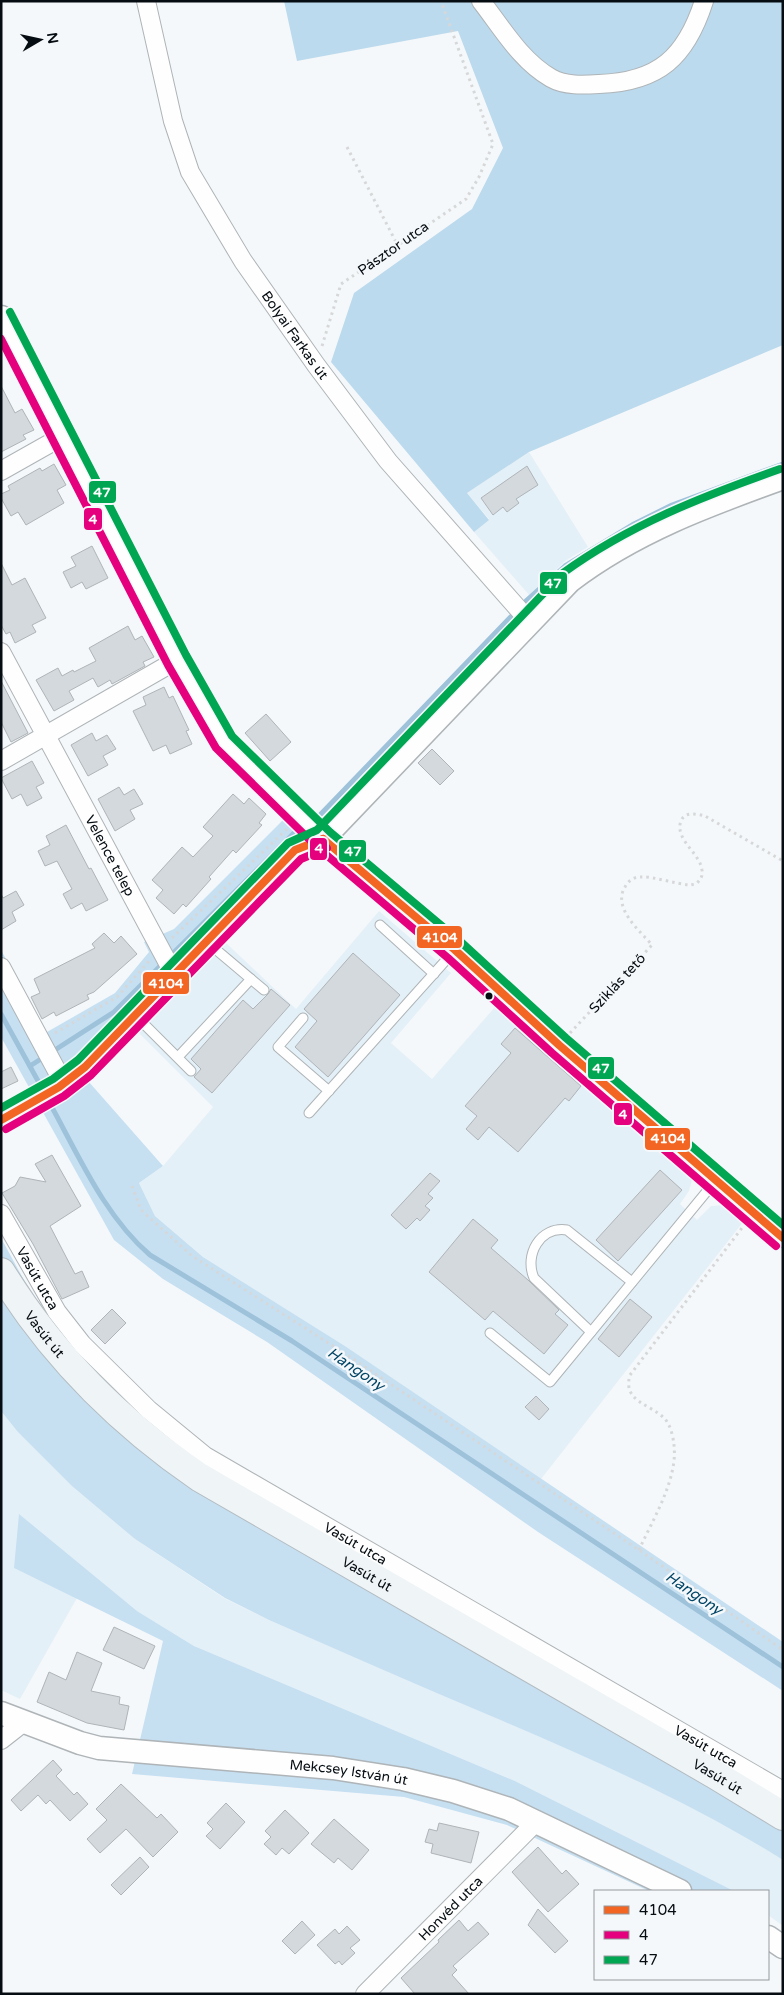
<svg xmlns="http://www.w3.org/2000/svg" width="784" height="1995" font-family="'Varela Round',sans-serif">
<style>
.built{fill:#e4f0f7}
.green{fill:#c6e0f2}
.forest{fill:#bcdaed}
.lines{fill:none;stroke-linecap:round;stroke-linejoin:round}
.stream{stroke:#9ec2da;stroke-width:5}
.building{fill:#d3d9dc;stroke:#afb4b8}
.service-casing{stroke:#aeb4b7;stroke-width:11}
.minor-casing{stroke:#aeb4b7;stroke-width:20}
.tertiary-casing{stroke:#aeb4b7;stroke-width:25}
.primary-casing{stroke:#b3bcc1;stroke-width:30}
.path{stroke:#d6d7d8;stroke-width:3;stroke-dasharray:2.5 4;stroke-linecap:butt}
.service{stroke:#fefefe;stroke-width:9}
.minor{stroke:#fefefe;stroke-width:18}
.tertiary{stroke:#fefefe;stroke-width:22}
.primary{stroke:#eff4f7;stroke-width:28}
.bus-1-casing{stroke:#f4f8fb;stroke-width:11}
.bus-2-casing{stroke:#f4f8fb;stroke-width:11}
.bus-3-casing{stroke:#f4f8fb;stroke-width:11}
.bus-1{stroke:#f26522;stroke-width:8}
.bus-2{stroke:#e5007d;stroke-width:8}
.bus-3{stroke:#00a651;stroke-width:8}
.bus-dot{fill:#060d12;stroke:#f4f8fb;stroke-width:2}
.labels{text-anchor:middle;stroke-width:5;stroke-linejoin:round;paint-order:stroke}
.street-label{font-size:14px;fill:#060d12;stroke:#f4f8fb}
.water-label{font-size:15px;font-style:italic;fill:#024566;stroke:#f4f8fb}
.line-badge{stroke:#f4f8fb;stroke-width:2}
.badge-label{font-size:14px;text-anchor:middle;font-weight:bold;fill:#fff}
</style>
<rect width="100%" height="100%" fill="#f5f8fa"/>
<g class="built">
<path d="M529,452l59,95 -23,14 -35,35 -56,-64 15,-13 -22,-26z"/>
<path d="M379,911l72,62 -60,70 41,36 63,-72 198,169 -4,15 -9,13 17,16 14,-14 14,-1 19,16 -203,258 -196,-133 -142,-89 -48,-41 -16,-33 24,-17 50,-59 -76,-76 87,-90 72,68z"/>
<path d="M1,1411l16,20 118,108 89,59 45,22 313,135 79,36 80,42 42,27v66l-15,-11v-24h-34l-219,-110 -321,-135 -57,-35 -123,-43 63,30 -57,101 -19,-9z"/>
</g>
<g class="green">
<path d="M284,819l32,31 -92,91 -135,141 74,84 -24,17 16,33 48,41 142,89 438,296v49l-245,-159 -271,-190 -104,-63 -49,-39 -113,-203v-87l46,82 68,-39 34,-41 -5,-10 30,-13z"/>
<path d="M1,1238l24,44 33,49 72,82 60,48 593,346v53c-92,-58 -192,-101 -292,-144 -74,-31 -148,-64 -222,-96l-44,-22 -90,-59 -63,-53 -55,-55 -16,-20z"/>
<path d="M19,1514l118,97 57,35 321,135 219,110h-85l-142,-66 -103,-28 -272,-23 31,-133 -149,-73z"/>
</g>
<path class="forest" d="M284,1h499v344l-254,107 -62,41 22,27 -15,12 -143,-170 23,-69 118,-84 31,-61 -45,-117 -161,30z"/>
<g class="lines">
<g class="stream">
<path d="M319,816l208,-216 38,-34 69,-42 38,-19 111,-41"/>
<path d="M1,1014l42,76"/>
<path d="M30,1066l84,-54 180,-179"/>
<path d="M48,1100c29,52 56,116 102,155l142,86 491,326"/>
</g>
</g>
<g class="building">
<path d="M1,386l14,27 7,-4 12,21 -11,5 3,4 -25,13z"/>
<path d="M54,464l12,21 -9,5 7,13 -38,22 -8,-13 -7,4 -10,-18v-4l9,-4 -2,-4 32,-18 2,3z"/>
<path d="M527,466l11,19 -22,14 3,4 -12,9 -4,-5 -10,8 -12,-17z"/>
<path d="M92,546l16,32 -22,11 -4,-7 -11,6 -8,-16 13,-6 -5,-9z"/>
<path d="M1,563l11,22 13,-7 21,40 -14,7 4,7 -21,11 -5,-11 -4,2 -5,-9z"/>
<path d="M128,626l7,14 7,-4 12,21 -11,5 2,4 -33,18 -2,-4 -12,7 -5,-9 -24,13 5,9 -20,11 -18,-31 22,-12 4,8 11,-6 1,2 22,-11 -7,-13z"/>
<path d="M1,681l27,52 -17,9 -10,-20z"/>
<path d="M164,687l5,11 4,-2 16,34 -3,1 6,13 -22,10 -4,-9 -13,6 -20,-40 13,-6 -3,-8z"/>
<path d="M266,714l25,28 -21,19 -25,-28z"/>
<path d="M92,733l4,8 11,-6 9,14 -13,7 5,9 -20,11 -17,-31z"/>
<path d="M432,749l22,22 -14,14 -22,-22z"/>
<path d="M32,761l12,22 -8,4 6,11 -15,8 -6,-12 -9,5 -11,-21z"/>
<path d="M119,787l5,8 10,-6 9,15 -13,6 5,9 -20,12 -17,-32z"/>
<path d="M233,794l11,10 5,-6 17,16 -7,9 3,2 -26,28 -3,-3 -24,27 2,2 -25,28 -3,-3 -9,10 -18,-16 7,-8 -11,-10 30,-33 11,10 20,-21 -10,-9z"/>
<path d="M66,825l23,44 2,-1 17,32 -22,11 -4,-8 -11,6 -8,-15 9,-5 -15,-28 -12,5 -7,-15 12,-6 -4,-9z"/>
<path d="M16,891l8,14 -12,7 4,9 -15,9v-36l2,4z"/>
<path d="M104,933l10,10 7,-7 16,18 -43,38 -7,3 2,4 -33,17 -2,-4 -12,7 -11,-22 9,-4 -6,-14 61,-31 -3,-4z"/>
<path d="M353,953l47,42 -72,82 -33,-30 22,-26 -13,-12z"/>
<path d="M271,989l19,16 -78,88 -18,-16 7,-8 -10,-10 52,-59 10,9 15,-15z"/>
<path d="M515,1028l66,58 -12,15 -4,-3 -47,54 -29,-25 -11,13 -12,-11 11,-13 -12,-10 46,-53 -10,-9z"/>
<path d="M11,1067l7,14 -17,8v-17z"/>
<path d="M52,1155l29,51 -31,20 25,48 7,-3 7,16 -27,12 -29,-55 -31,-51 13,-7 5,-9 26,5 -11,-18z"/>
<path d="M660,1170l22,20 -64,71 -22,-21z"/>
<path d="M430,1173l10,8 -12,13 5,4 -8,8 5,4 -10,11 -3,-3 -11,11 -15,-14z"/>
<path d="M473,1219l25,21 -7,8 37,32 31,30 -4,4 13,11 -24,29 -51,-43 -8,9 -56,-48z"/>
<path d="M630,1299l22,18 -33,40 -21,-18z"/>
<path d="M112,1309l14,14 -21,21 -14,-14z"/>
<path d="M536,1396l13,13 -10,11 -14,-13z"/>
<path d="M114,1627l41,19 -11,23 -41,-19z"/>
<path d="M77,1652l25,11 -11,28 29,6 -1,7 10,2 -5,24 -37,-7 -50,-21 12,-30 17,8z"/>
<path d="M53,1760l9,10 -6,6 18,19 3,-3 11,12 -18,17 -20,-21 -4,4 -8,-9 -17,16 -10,-11z"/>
<path d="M121,1784l36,34 4,-4 17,18 -25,25 -27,-28 -26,24 -13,-14 20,-19 -11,-11z"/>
<path d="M226,1803l19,19 -25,27 -14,-13 7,-7 -6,-6z"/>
<path d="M285,1810l24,23 -20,21 -7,-6 -6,7 -12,-11 7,-7 -6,-6z"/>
<path d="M334,1819l35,31 -17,20 -14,-12 -4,5 -23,-19z"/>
<path d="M439,1823l40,9 -8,31 -40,-10 2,-9 -8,-2 4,-13 8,2z"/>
<path d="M538,1847l24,27 4,-4 13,14 -31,28 -36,-40z"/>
<path d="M140,1857l9,10 -28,28 -10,-10z"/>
<path d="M538,1909l30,32 -13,12 -27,-28z"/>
<path d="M459,1920l9,11 10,-9 11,12 -36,32 4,4 -5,5 17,19h-54l-14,-16 38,-36 -1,-2z"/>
<path d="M302,1921l13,14 -20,19 -13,-13z"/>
<path d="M347,1926l13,14 -10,8 5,5 -13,12 -3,-4 -4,3 -18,-19 18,-16 4,5z"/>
</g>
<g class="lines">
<g class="service-casing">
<g id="service">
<path d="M380,925l54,49"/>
<path d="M207,942l57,48"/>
<path d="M136,1016l55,55"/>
<path d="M303,1018l-25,29 51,44"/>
<path d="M178,1057l73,-78"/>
<path d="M309,1113l146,-163"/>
<path d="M591,1332l-57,-54c-10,-23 6,-52 33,-48l65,52"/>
<path d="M490,1333l60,49 167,-203"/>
</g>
</g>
<g class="minor-casing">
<g id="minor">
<path id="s1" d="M146,1l27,120 17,51 53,89 73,104 72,96 142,161"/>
<path d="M481,1c21,27 40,60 70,77 14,8 32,7 48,6 60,-2 87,-27 105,-83"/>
<path d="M1,471l62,-35"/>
<path id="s2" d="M1,652l174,324"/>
<path d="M1,761l176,-101"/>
<path d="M323,839l132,111 104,95 224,193"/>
<path d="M1,967l63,117"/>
<path id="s3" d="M1,1214l56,98 25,32 67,66 56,46 578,335"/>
<path d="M1,1740l23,-18"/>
<path id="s4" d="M365,1994l171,-172"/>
</g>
</g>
<g class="tertiary-casing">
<g id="tertiary">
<path d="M1,317l176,343 40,72 7,10 99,97"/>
<path d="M1,1120l58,-33 26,-20 210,-217 28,-11 247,-258c64,-49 138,-76 213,-103"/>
<path id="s5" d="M1,1713l79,30 19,5 234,20 70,11 50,12 56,18 171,82"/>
<path d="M768,1937l15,10"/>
</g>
</g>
<g class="primary-casing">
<g id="primary">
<path id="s6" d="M1,1272c51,83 118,150 198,205l515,297 69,42"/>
</g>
</g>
<g class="path">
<path d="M347,147l50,97"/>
<path d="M322,346l19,-62 125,-85 13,-22 14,-33 -52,-143"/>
<path d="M172,938l115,-109"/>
<path d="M55,1033l62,-36 33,-37"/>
<path d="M570,1033l82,-88c-12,-14 -40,-37 -27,-58 3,-6 9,-10 15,-10 13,-1 35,7 50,8l6,-1c4,-4 7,-7 6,-14 -2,-17 -28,-31 -21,-49 4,-10 16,-7 24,-5l78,45"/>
<path d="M132,1186l9,24 51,46 149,95 298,199 144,100"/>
<path d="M639,1550c14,-31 39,-71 35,-105 -1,-8 -3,-19 -9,-26 -14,-15 -43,-17 -35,-44l115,-151"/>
</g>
<use href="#service" class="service"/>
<use href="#minor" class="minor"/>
<use href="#tertiary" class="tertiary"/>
<use href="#primary" class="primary"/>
<g class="bus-1-casing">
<g id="bus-1">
<path d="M323,839l132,111 104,95 224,193"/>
<path d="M1,1120l58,-33 26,-20 210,-217 28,-11"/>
</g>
</g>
<g class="bus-2-casing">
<g id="bus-2">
<path d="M1,339l167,326 48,83 101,99 131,111 104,95 224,193"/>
<path d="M6,1129l58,-33 27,-21 210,-216 26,-11"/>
</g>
</g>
<g class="bus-3-casing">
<g id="bus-3">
<path d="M10,312l176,343 46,81 98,96 131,110 105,96 217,187"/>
<path d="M1,1108l52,-29 25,-19 210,-217 29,-13 246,-257c66,-48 140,-77 217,-104"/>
</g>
</g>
<use href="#bus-1" class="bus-1"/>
<use href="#bus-2" class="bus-2"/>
<use href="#bus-3" class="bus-3"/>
</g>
<circle class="bus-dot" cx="489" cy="996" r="4.5"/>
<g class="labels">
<g class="street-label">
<text transform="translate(393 248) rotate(-35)" y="5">Pásztor utca</text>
<text dy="5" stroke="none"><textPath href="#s1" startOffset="371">Bolyai Farkas út</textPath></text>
<text dy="5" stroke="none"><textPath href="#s2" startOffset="231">Velence telep</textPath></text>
<text transform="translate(617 983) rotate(-47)" y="5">Sziklás tető</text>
<text dy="5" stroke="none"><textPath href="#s3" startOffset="74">Vasút utca</textPath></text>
<text dy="5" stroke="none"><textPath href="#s6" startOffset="76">Vasút út</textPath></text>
<text dy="5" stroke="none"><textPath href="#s3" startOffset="494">Vasút utca</textPath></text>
<text dy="5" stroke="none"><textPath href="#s6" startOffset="481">Vasút út</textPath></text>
<text dy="5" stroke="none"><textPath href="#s3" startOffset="899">Vasút utca</textPath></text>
<text dy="5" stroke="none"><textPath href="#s5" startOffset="355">Mekcsey István út</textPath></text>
<text dy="5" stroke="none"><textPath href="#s6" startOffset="886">Vasút út</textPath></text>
<text dy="5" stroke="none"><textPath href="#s4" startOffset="121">Honvéd utca</textPath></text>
</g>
<g class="water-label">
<text transform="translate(356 1369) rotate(34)" y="5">Hangony</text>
<text transform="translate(694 1593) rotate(34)" y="5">Hangony</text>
</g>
</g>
<g class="line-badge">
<rect x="88" y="480" width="29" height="24" rx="5" fill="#00a651"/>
<rect x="83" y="507" width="20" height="24" rx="5" fill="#e5007d"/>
<rect x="539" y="571" width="29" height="24" rx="5" fill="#00a651"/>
<rect x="309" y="837" width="19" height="24" rx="5" fill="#e5007d"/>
<rect x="338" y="839" width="29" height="24" rx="5" fill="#00a651"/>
<rect x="416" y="925" width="47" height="24" rx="5" fill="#f26522"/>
<rect x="142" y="971" width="48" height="24" rx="5" fill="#f26522"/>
<rect x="587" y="1056" width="28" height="24" rx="5" fill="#00a651"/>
<rect x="613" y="1102" width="20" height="24" rx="5" fill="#e5007d"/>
<rect x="644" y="1127" width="47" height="24" rx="5" fill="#f26522"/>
</g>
<g class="badge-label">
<text x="102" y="497">47</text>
<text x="93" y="524">4</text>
<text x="553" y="588">47</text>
<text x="319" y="853">4</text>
<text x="353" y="856">47</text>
<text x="440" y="942">4104</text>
<text x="166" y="988">4104</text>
<text x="601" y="1073">47</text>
<text x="623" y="1119">4</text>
<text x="668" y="1143">4104</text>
</g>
<rect width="784" height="1995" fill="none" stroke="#060d12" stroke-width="5"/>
<rect x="594" y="1890" width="175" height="90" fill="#f4f8fb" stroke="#959a9e"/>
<rect x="604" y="1906" width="25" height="8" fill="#f26522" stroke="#959a9e"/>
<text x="639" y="1915" font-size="15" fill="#060d12">4104</text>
<rect x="604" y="1931" width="25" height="8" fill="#e5007d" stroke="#959a9e"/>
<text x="639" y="1940" font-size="15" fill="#060d12">4</text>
<rect x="604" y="1956" width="25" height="8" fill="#00a651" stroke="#959a9e"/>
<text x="639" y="1965" font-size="15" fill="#060d12">47</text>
<g transform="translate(40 40) rotate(81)" stroke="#f4f8fb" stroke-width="4" paint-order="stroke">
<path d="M0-4L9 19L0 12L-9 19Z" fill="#060d12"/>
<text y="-8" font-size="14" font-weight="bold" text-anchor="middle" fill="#060d12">N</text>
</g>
</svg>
